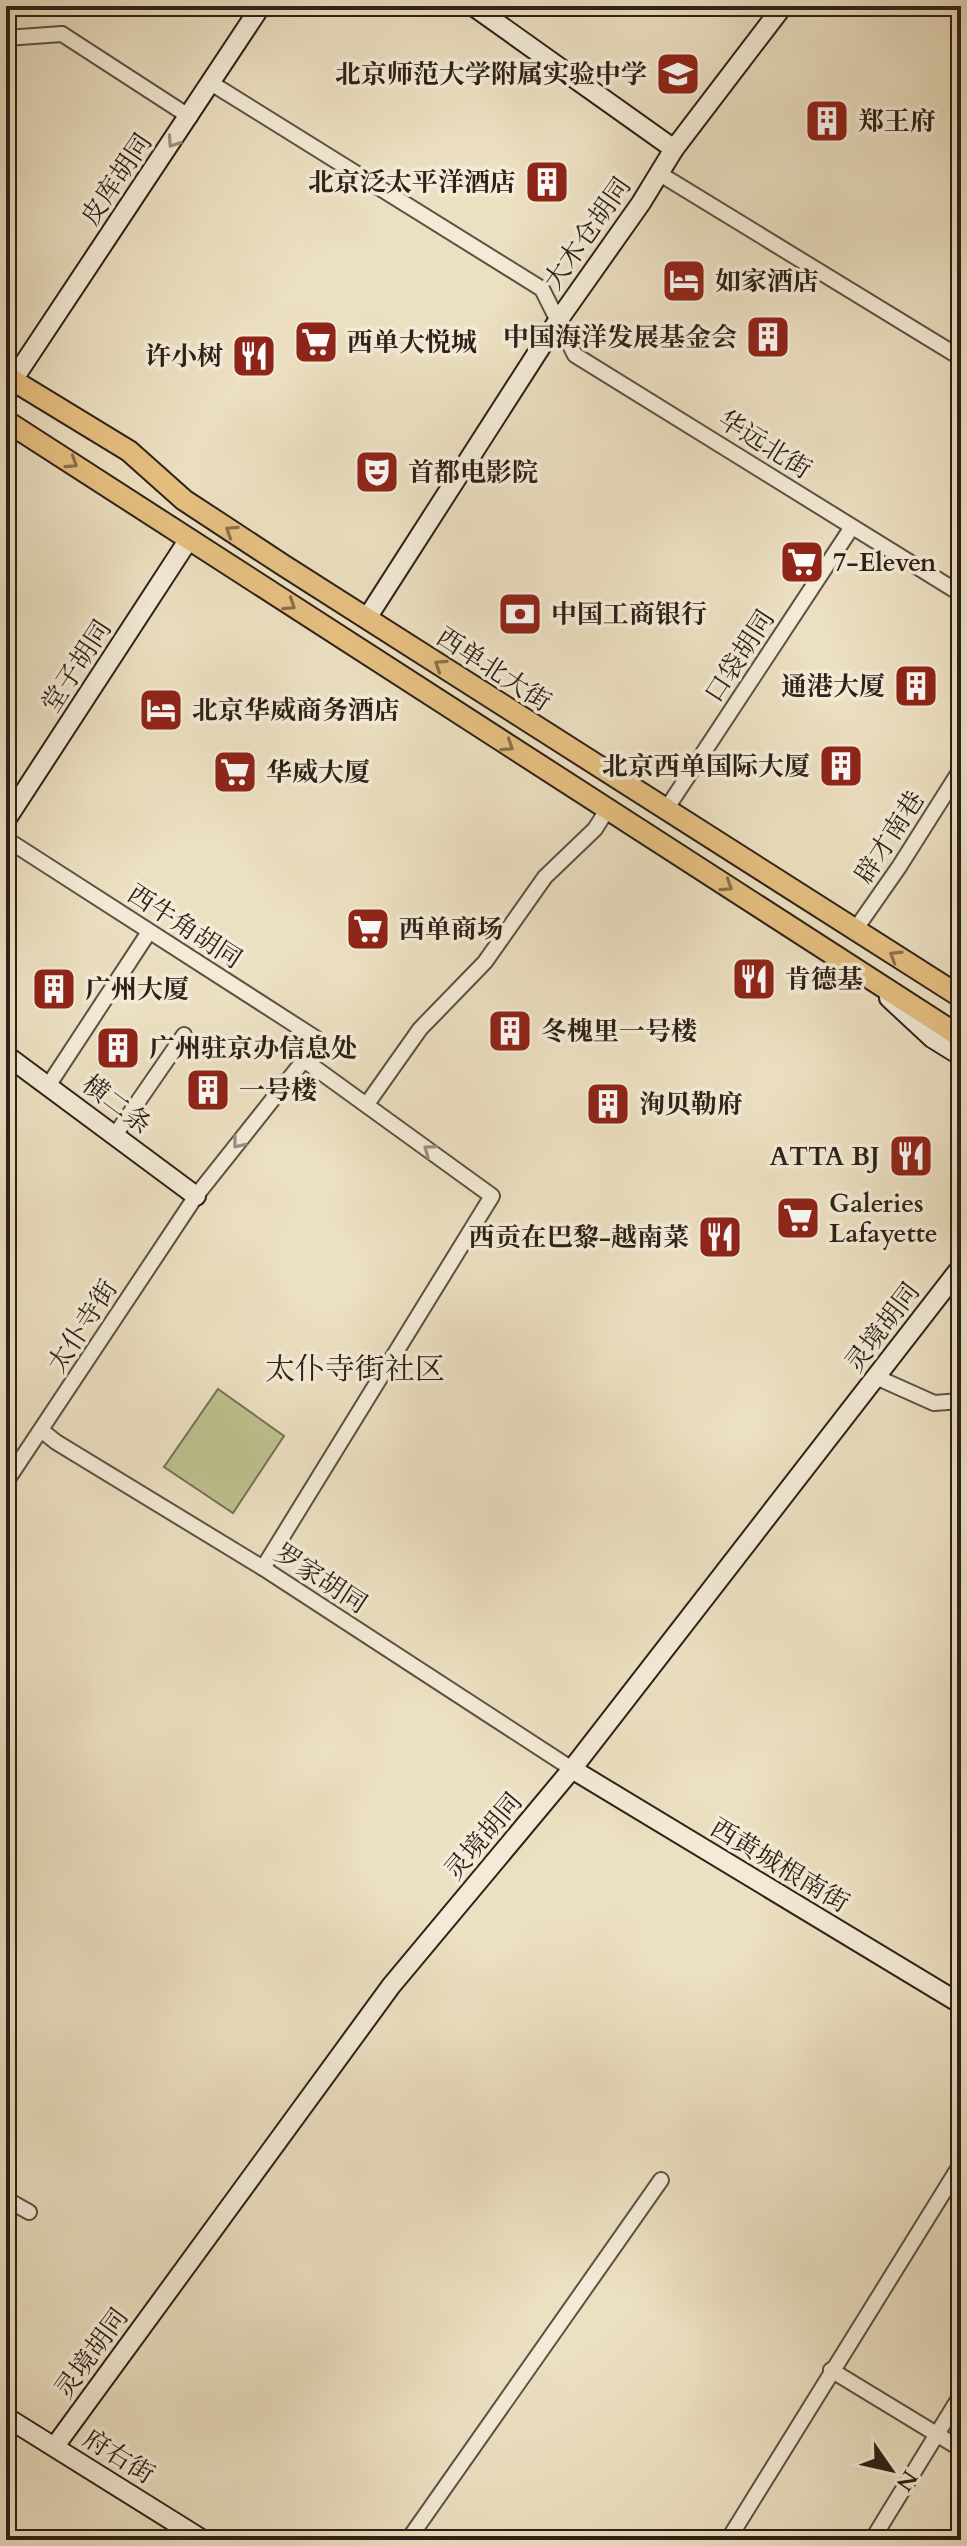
<svg xmlns="http://www.w3.org/2000/svg" width="967" height="2546" font-family="Cardo,'Noto Serif SC',serif">
<style>
.garden{fill:#bec18f;stroke:#767154;stroke-width:2}
.lines{fill:none;stroke-linecap:round;stroke-linejoin:round}
.street-casing{stroke:#5d5142;stroke-width:18}
.secondary-casing{stroke:#2d2118;stroke-width:22}
.primary-casing{stroke:#2d2118;stroke-width:24}
.street{stroke:#f3ebd7;stroke-width:14}
.secondary{stroke:#f3ebd7;stroke-width:18}
.primary{stroke:#e6c081;stroke-width:20}
.oneway{stroke:#9a9081}
.oneway2{stroke:#8a704c}
.labels{text-anchor:middle;stroke-width:7;stroke-linejoin:round;paint-order:stroke}
.poi-label{font-size:26px;font-weight:bold;fill:#2d2118;stroke:#f3ebd7;text-anchor:start}
.street-label{font-size:26px;fill:#2d2118;stroke:#f3ebd7}
.quarter-label{font-size:30px;fill:#2d2118;stroke:#f3ebd7}
</style>
<rect width="100%" height="100%" fill="#ece0c2"/>
<filter id="stains"><feTurbulence type="fractalNoise" baseFrequency=".0025" numOctaves="4"/><feColorMatrix values="0 0 0 0 .2 0 0 0 0 .09 0 0 0 0 .02 0 0 0 .5 -.17"/></filter>
<radialGradient id="worn" r=".72"><stop offset=".6" stop-color="#630" stop-opacity="0"/><stop offset="1" stop-color="#630" stop-opacity=".3"/></radialGradient>
<path class="garden" d="M218,1389l66,47 -51,77 -69,-46z"/>
<g class="lines">
<g class="street-casing">
<g id="street">
<path d="M6,38l56,-4 128,83"/>
<path d="M211,83l331,206 33,66 386,239"/>
<path d="M660,174l301,184"/>
<path d="M665,811l187,-284"/>
<path d="M6,839l311,200 -13,21"/>
<path d="M855,930l44,-63 62,-98"/>
<path d="M48,1086l99,-151"/>
<path d="M367,1104l53,-75 65,-67 60,-85 50,-48 12,-19"/>
<path d="M115,1135l69,-100"/>
<path d="M876,1377l58,26 27,-2"/>
<path d="M41,1430l15,12 207,126 309,201"/>
<path d="M6,1482l190,-286 108,-136 188,136 -229,372"/>
<path d="M6,2199l23,13"/>
<path d="M831,2370l130,79"/>
<path d="M408,2540l253,-360"/>
<path d="M728,2540l233,-376"/>
<path d="M872,2540l89,-145"/>
</g>
</g>
<g class="secondary-casing">
<g id="secondary">
<path d="M473,6l201,143"/>
<path d="M13,380l248,-374"/>
<path d="M367,618l190,-296 84,-119 33,-54 109,-143"/>
<path d="M6,820l183,-281"/>
<path d="M889,998l43,40 29,18"/>
<path d="M6,1055l190,141"/>
<path d="M572,1769l389,235"/>
<path d="M6,2417l197,123"/>
<path d="M55,2446l336,-460 181,-217 389,-502"/>
</g>
</g>
<g class="primary-casing">
<g id="primary">
<path d="M6,376l123,75 55,49 99,65 678,432"/>
<path d="M6,421l955,616"/>
</g>
</g>
<use href="#street" class="street"/>
<use href="#secondary" class="secondary"/>
<use href="#primary" class="primary"/>
</g>
<defs><path id="oneway-chevron" d="M-2-3.5L2.5 0L-2 3.5" fill="none" stroke-width="1.6" stroke-linecap="round" stroke-linejoin="round" transform="scale(2)"/></defs>
<g class="oneway">
<use href="#oneway-chevron" transform="translate(173 142) rotate(124)"/>
<use href="#oneway-chevron" transform="translate(238 1143) rotate(129)"/>
<use href="#oneway-chevron" transform="translate(429 1150) rotate(-144)"/>
</g>
<g class="oneway2">
<use href="#oneway-chevron" transform="translate(72 463) rotate(33)"/>
<use href="#oneway-chevron" transform="translate(231 531) rotate(-147)"/>
<use href="#oneway-chevron" transform="translate(290 605) rotate(33)"/>
<use href="#oneway-chevron" transform="translate(440 665) rotate(-147)"/>
<use href="#oneway-chevron" transform="translate(508 746) rotate(33)"/>
<use href="#oneway-chevron" transform="translate(727 886) rotate(33)"/>
<use href="#oneway-chevron" transform="translate(895 956) rotate(-148)"/>
</g>
<defs>
<g id="school-square" transform="scale(2.3)"><rect x="-9" y="-9" width="18" height="18" rx="4" fill="#8f2418" stroke="#f3ebd7"/><path d="M0-5L7-2L0 1L-7-2ZM-4 1L0 2.5L4 1V4Q0 6-4 4Z" fill="#fff"/></g>
<g id="building-square" transform="scale(2.3)"><rect x="-9" y="-9" width="18" height="18" rx="4" fill="#8f2418" stroke="#f3ebd7"/><path d="M-4-6H4V6H1V3H-1V6H-4ZM-2.5-4.3h1.7v1.8h-1.7ZM.8-4.3h1.7v1.8H.8ZM-2.5-1h1.7V.8h-1.7ZM.8-1h1.7V.8H.8Z" fill="#fff"/></g>
<g id="hotel-square" transform="scale(2.3)"><rect x="-9" y="-9" width="18" height="18" rx="4" fill="#8f2418" stroke="#f3ebd7"/><path d="M-6-4.5h1.5V1H6V5H4.5V3h-9V5H-6ZM-4 0a1.8 1.8 0 1 1 3.6 0ZM.5 0V-2.5h3Q6-2.5 6 0Z" fill="#fff"/></g>
<g id="supermarket-square" transform="scale(2.3)"><rect x="-9" y="-9" width="18" height="18" rx="4" fill="#8f2418" stroke="#f3ebd7"/><path d="M-6-5.5h2.5l.6 2H6L4.5 2H-2.5L-4.4-4H-6ZM-1.5 3.2a1.3 1.3 0 1 0 .1 0ZM3 3.2a1.3 1.3 0 1 0 .1 0Z" fill="#fff"/></g>
<g id="restaurant-square" transform="scale(2.3)"><rect x="-9" y="-9" width="18" height="18" rx="4" fill="#8f2418" stroke="#f3ebd7"/><path d="M-5-6h1v4h1v-4h1v4h1v-4h1v5L-1.5 .5V6h-2V.5L-5-1ZM5-6V6H3V1.5H1.5Q1.5-4 5-6Z" fill="#fff"/></g>
<g id="theatre-square" transform="scale(2.3)"><rect x="-9" y="-9" width="18" height="18" rx="4" fill="#8f2418" stroke="#f3ebd7"/><path d="M-5-5.5Q0-4 5-5.5V0Q5 5 0 6Q-5 5-5 0ZM-3.3-2.5H-1v1.5H-3.3ZM1-2.5H3.3v1.5H1ZM-2.8 1Q0 5.5 2.8 1Z" fill="#fff"/></g>
<g id="bank-square" transform="scale(2.3)"><rect x="-9" y="-9" width="18" height="18" rx="4" fill="#8f2418" stroke="#f3ebd7"/><path d="M-6-4H6V4H-6ZM0-2.3a2.3 2.3 0 1 0 0 4.6a2.3 2.3 0 1 0 0-4.6Z" fill="#fff"/></g>
</defs>
<g fill-rule="evenodd">
<use href="#school-square" x="678" y="74"/>
<use href="#building-square" x="827" y="121"/>
<use href="#building-square" x="547" y="182"/>
<use href="#hotel-square" x="684" y="281"/>
<use href="#building-square" x="768" y="337"/>
<use href="#supermarket-square" x="316" y="342"/>
<use href="#restaurant-square" x="254" y="356"/>
<use href="#theatre-square" x="377" y="472"/>
<use href="#supermarket-square" x="802" y="562"/>
<use href="#bank-square" x="520" y="614"/>
<use href="#building-square" x="916" y="686"/>
<use href="#hotel-square" x="161" y="710"/>
<use href="#building-square" x="841" y="766"/>
<use href="#supermarket-square" x="235" y="772"/>
<use href="#supermarket-square" x="368" y="929"/>
<use href="#restaurant-square" x="754" y="979"/>
<use href="#building-square" x="54" y="989"/>
<use href="#building-square" x="510" y="1031"/>
<use href="#building-square" x="118" y="1048"/>
<use href="#building-square" x="208" y="1090"/>
<use href="#building-square" x="608" y="1104"/>
<use href="#restaurant-square" x="911" y="1156"/>
<use href="#supermarket-square" x="798" y="1218"/>
<use href="#restaurant-square" x="720" y="1237"/>
</g>
<g class="labels">
<g class="poi-label">
<text x="647" y="83" text-anchor="end">北京师范大学附属实验中学</text>
<text x="858" y="130">郑王府</text>
<text x="516" y="191" text-anchor="end">北京泛太平洋酒店</text>
<text x="715" y="290">如家酒店</text>
<text x="737" y="346" text-anchor="end">中国海洋发展基金会</text>
<text x="347" y="351">西单大悦城</text>
<text x="223" y="365" text-anchor="end">许小树</text>
<text x="408" y="481">首都电影院</text>
<text x="833" y="571">7-Eleven</text>
<text x="551" y="623">中国工商银行</text>
<text x="885" y="695" text-anchor="end">通港大厦</text>
<text x="192" y="719">北京华威商务酒店</text>
<text x="810" y="775" text-anchor="end">北京西单国际大厦</text>
<text x="266" y="781">华威大厦</text>
<text x="399" y="938">西单商场</text>
<text x="785" y="988">肯德基</text>
<text x="85" y="998">广州大厦</text>
<text x="541" y="1040">冬槐里一号楼</text>
<text x="149" y="1057">广州驻京办信息处</text>
<text x="239" y="1099">一号楼</text>
<text x="639" y="1113">洵贝勒府</text>
<text x="880" y="1165" text-anchor="end">ATTA BJ</text>
<text x="829" y="1212">Galeries<tspan x="829" dy="30">Lafayette</tspan></text>
<text x="689" y="1246" text-anchor="end">西贡在巴黎-越南菜</text>
</g>
<g class="street-label">
<text transform="translate(116 179) rotate(-56)" y="9">皮库胡同</text>
<text transform="translate(587 233) rotate(-55)" y="9">大木仓胡同</text>
<text transform="translate(765 444) rotate(32)" y="9">华远北街</text>
<text transform="translate(739 656) rotate(-57)" y="9">口袋胡同</text>
<text transform="translate(76 666) rotate(-57)" y="9">堂子胡同</text>
<text transform="translate(494 669) rotate(33)" y="9">西单北大街</text>
<text transform="translate(889 837) rotate(-57)" y="9">辟才南巷</text>
<text transform="translate(185 926) rotate(33)" y="9">西牛角胡同</text>
<text transform="translate(117 1104) rotate(37)" y="9">横二条</text>
<text transform="translate(82 1326) rotate(-57)" y="9">太仆寺街</text>
<text transform="translate(882 1327) rotate(-53)" y="9">灵境胡同</text>
<text transform="translate(321 1578) rotate(33)" y="9">罗家胡同</text>
<text transform="translate(483 1836) rotate(-50)" y="9">灵境胡同</text>
<text transform="translate(780 1865) rotate(31)" y="9">西黄城根南街</text>
<text transform="translate(91 2353) rotate(-54)" y="9">灵境胡同</text>
<text transform="translate(119 2456) rotate(32)" y="9">府右街</text>
</g>
<g class="quarter-label">
<text x="355" y="1379">太仆寺街社区</text>
</g>
</g>
<rect width="967" height="2546" fill="none" stroke="#ece0c2" stroke-width="32"/>
<rect x="8" y="8" width="951" height="2530" fill="none" stroke="#2d2118" stroke-width="4"/>
<rect x="16" y="16" width="935" height="2514" fill="none" stroke="#2d2118" stroke-width="2"/>
<g transform="translate(891 2470) rotate(124)" stroke="#f3ebd7" stroke-width="6" paint-order="stroke">
<path d="M0-6L14 30L0 20L-14 30Z" fill="#2d2118"/>
<text y="-12" font-size="22" font-weight="bold" text-anchor="middle" fill="#2d2118">N</text>
</g>
<rect width="100%" height="100%" filter="url(#stains)"/>
<rect width="100%" height="100%" fill="url(#worn)"/>
</svg>
